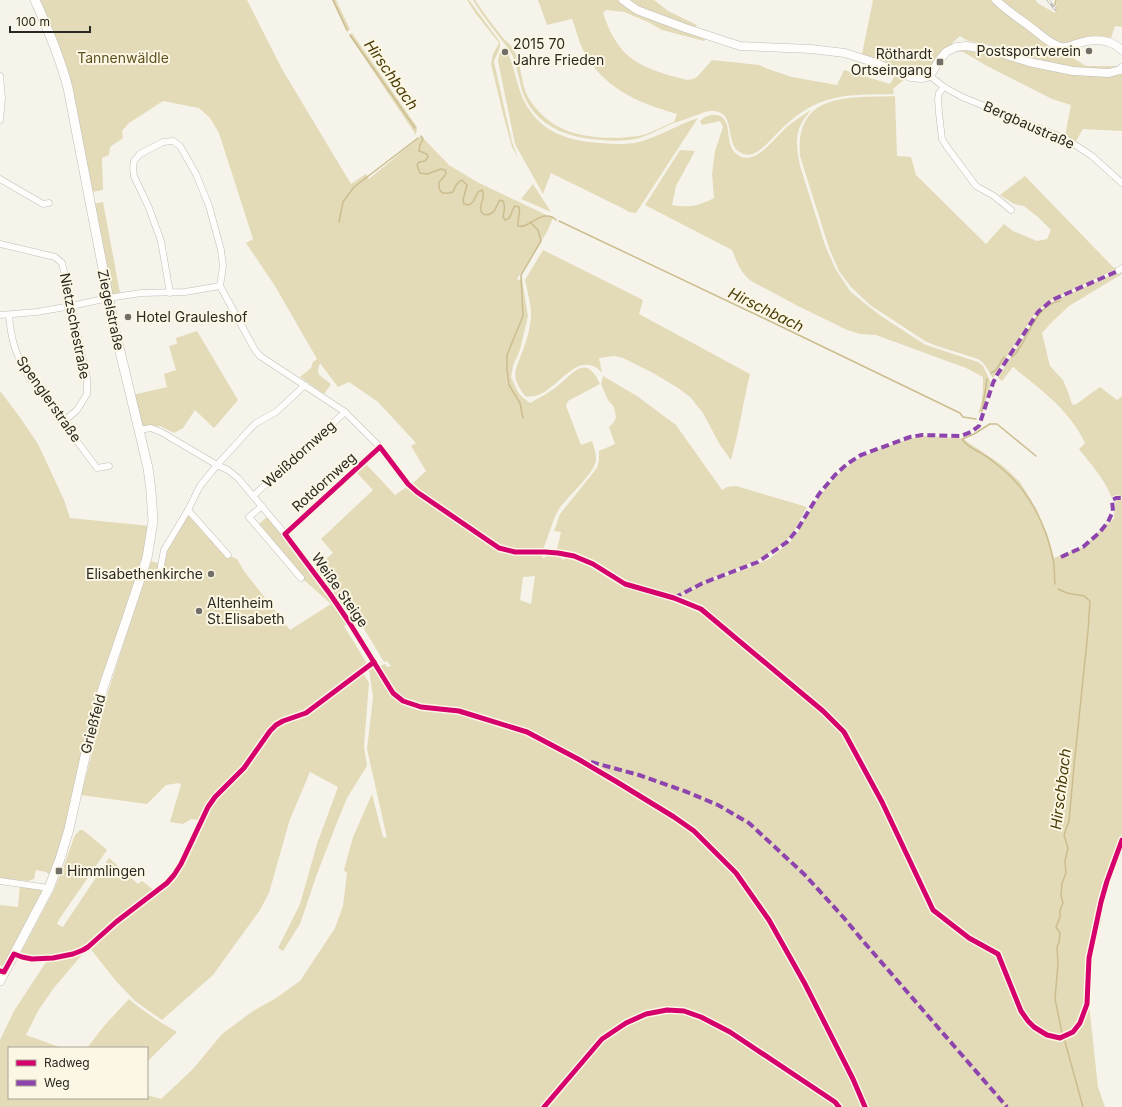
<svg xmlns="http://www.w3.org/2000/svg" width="1122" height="1107" font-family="Inter,sans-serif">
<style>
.green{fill:#e3dab8;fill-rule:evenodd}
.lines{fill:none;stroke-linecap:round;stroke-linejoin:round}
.stream{stroke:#cbbd8e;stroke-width:1.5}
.minor-casing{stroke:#bfbeb6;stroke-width:7}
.tertiary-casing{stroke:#bfbeb6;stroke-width:9}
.secondary-casing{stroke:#bfbeb6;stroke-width:10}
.minor{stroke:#fefdfc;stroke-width:6}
.tertiary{stroke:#fefdfc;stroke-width:8}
.secondary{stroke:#fefdfc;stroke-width:9}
.rail-casing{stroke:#c1c1be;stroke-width:3}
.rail{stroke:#fcf7e4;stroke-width:1.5;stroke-dasharray:4.5;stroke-linecap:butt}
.quiet{stroke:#8e44ad;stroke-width:4;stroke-dasharray:8 4;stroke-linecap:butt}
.cycleway-casing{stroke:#fcf7e4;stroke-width:8}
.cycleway{stroke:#d6006c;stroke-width:5}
.poi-dot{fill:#716f67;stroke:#fcf7e4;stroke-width:1.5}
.labels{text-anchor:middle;stroke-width:4;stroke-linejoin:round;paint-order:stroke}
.poi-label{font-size:14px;fill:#2a2821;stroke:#fcf7e4;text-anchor:start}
.park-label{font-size:14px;fill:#5e511f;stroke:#fcf7e4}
.street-label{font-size:14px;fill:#2a2821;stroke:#fcf7e4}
.water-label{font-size:15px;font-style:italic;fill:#4a3c07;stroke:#fcf7e4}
</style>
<rect width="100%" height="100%" fill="#f6f4ea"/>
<g class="green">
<path d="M38,0h209l35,69 69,115 15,-10 3,5 52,-43 28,29 28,17 76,36 -6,14 -30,47 1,1 4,-1 6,37 -8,34 -7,16 -2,11 7,15 4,5 8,6c8,-5 17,-9 25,-15 17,-12 30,-37 45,-4l-32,17 -2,5 15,39 11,-4c2,6 4,12 4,19 -1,13 -29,37 -37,49 -7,12 -10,26 -15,38l-3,3 -23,1 -19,-4 -87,-63 14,-13 -15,-25 5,-3 -38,-41 -29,-20 -11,5 -18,-24 -2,7 1,5 12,9 -7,10 -24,-17 11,-9 2,-6 4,-3 -42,-73 -29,-43 7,-4 -34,-106 -9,-15 -11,-10 -36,-7 -34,22 -7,8 1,7 -13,9 -1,8 -7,3 1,32 -11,2 -11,-53z"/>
<path d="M332,0h4l14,29 -3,3z"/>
<path d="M467,0h2l31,42c1,7 -4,13 -6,20l18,80 6,16 -6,-11 -8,-29 -13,-54 2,-10 6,-11 -23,-29z"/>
<path d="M473,0h2c9,13 19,27 29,39 2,2 5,4 7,7 11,14 9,36 17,51 6,11 20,25 31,30 22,12 59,13 84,8 10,-3 21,-9 31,-13l3,-8c-41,-12 -75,-26 -95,-66 -4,-9 -6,-19 -10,-29l-25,6 -9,-25h81l17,13 10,5 17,5 43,15 -2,3 -42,-11 -14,-8 -24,-10 -18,-2 -3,3c16,48 38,55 84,67l6,-1 4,-2 15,-17 47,5 9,4 24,8 45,8 7,-15 46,14 6,-10 10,4 -13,11 1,5c-43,1 -70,-2 -105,28 -10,8 -25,28 -36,32 -4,1 -8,1 -12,-1 -18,-9 -3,-43 -30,-42 -5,0 -11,3 -17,5 -6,2 -13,5 -20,7 -13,5 -25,13 -39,16 -11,2 -22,2 -33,1 -31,-2 -61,-11 -76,-40 -8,-15 -7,-34 -16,-49 -5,-7 -11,-14 -16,-21 -8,-10 -15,-20 -21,-30z"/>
<path d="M630,0h24l14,11 29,14 -3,4 -55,-21z"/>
<path d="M873,0h162l4,4 16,9 2,-13h65v27l-7,-1 -4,12 -18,-1 -34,12 27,17h36v65l-39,-2 -7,12 -11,-5 6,-31 -19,-6 -65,-33 -24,-14h-5l3,-3 32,4 38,12v-7l-40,-13 -23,-4 -8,-5 -8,7 1,2 -24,27 -4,3h-9l-54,-21z"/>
<path d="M352,33l65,94 -1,8 -67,-100z"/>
<path d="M503,49c8,3 11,24 14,32 2,7 4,14 7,20 16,31 43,40 76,42 13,1 26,2 39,-1 19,-5 40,-18 59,-24l-62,95 -7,-1 -5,-3 -73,-36 -8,21 -28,-50 -17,-83c1,-4 1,-9 5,-12z"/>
<path d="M895,96l2,60 14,1 5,18 70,69 18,-20 9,7 24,10 10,-2 4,-9 -13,-13 -14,-11 -10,-2 -14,-9 25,-19 88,91 5,1 -67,32 -16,13 -42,65c-5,-7 -7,-14 -15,-19l-44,-14 -9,-4 -55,-36 -19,-18 -12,-16 -10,-23 -29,-92c-5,-65 50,-58 95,-60z"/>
<path d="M811,110c-3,4 -6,7 -8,11 -9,13 -6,30 -3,45l25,79 10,23 15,23 13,11 18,14 43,28 14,5 40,13 5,4 8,17 -8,28 -5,2c5,-10 5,-25 5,-36l-17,-9 -90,-33 -16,-1 -13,-4 -51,-25 -45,-24c-11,-9 -14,-19 -19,-31l-87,-45 35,-55 15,1 -19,35 -4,19c18,3 26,1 42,-7l-2,-24 3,-23 8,-24 -3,-6 -18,4 -2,-4c8,-8 23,-10 27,4 3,12 0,26 15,32 16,6 35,-22 46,-31 7,-6 15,-11 23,-16z"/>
<path d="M533,184l18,28 -30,-13z"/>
<path d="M103,202l17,91 -10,2 -18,-91z"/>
<path d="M543,250l100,50 -4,14 111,60c-7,29 -11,58 -19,86l-11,-15 -17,-32 -13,-16 -12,-9 -25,-15 -30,-15 -8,-2 -16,2 3,15c-2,-2 -4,-5 -7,-6 -25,-13 -44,36 -70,29 -15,-20 -10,-25 -2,-46 4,-10 7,-22 8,-33 1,-8 -4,-28 -6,-37z"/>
<path d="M1120,271l2,3 -53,32 -18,17 -9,10 8,33 13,14 5,12 4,12 3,1 25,-18 17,13 5,-4v101l-5,-2 -6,2c-4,-15 -22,-35 -32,-48l6,-6c-15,-33 -45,-54 -72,-76l-11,14 -4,-3 40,-65 18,-13z"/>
<path d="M197,331l41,69 -24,28 -19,-18 -12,18 -9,5 -14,-7 -19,2 -8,-33 34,-8 -3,-13 12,-4 -7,-24 8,-2 -1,-6z"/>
<path d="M603,376l34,20 39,29 46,65 5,-3 9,-1 71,21c-5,8 -8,16 -13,24 -17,25 -53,36 -80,46l2,1c-12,4 -23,9 -34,16l2,1 18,-11 47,-16 20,-9 21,-17 8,-10 6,-12 15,-23 12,-15 12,-12 15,-11 23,-11 31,-10 10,-2 37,2 1,1h4l2,2 37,25 17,16 17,28 11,26 6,22 29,-11 13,-12 11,-13 1,3 6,-7 1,-13 1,-6 6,1v334l-21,57 -15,72v41l-6,18 -4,5 -10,8 -6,1 -8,-1 -18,-9 -6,-7 -8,-13 -19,-50 -8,-9 -1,10 3,-4c18,32 19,77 62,85 9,2 20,-5 25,-14 3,-6 5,-13 7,-20l9,83 7,20h-1105v-67l14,-29 34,-52 23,-4 15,-5 -33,39 -15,22 -12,24 36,13h-53v50h138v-3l14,4 32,-30 29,-35 31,-23 23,-13 24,-17 35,-53 8,-22 4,-33 -3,-3 9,-33 19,-43 11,43 4,1 -20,-89 6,-52 -4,-27 16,-6 2,3 4,-1 -4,-5 -3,1 -27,-45 -5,3 -4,-7 -32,-42 2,-3v-2l15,-13 -12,-14 52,-49 -16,-17 9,-9 29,31 13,-9 9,9 84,56c13,4 25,3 38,3v2h3l1,2 3,-1 1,-2h10l8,6 -2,-6 14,4 18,8 34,21 24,5 24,8 24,10 126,106 18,21 22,44 18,31 33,66 1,-1 -37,-76 -38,-70 -32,-31h-1l-110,-92 -27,-11 -49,-14 -32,-20 -19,-9 -17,-6 4,-17 -7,-1 6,-17 37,-46 2,-8v-9l16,-7 -6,-17 5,-5 2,-5 -2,-10 -6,-7 -4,-9 -3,-7zM535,576l-4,28 -11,-4 3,-23z"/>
<path d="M0,391l19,25 19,28 26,56 6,18 80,8 -4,21 -93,322 -3,6 -4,-3 -10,-2 -2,9 -6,2 -28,-3z"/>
<path d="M189,513l39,42 9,4 7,12 46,59 41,-26 -27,-24 -46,-55 10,-9 81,106 -5,4 24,39 -61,46c-10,5 -22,6 -32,12 -11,8 -19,26 -27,37 -11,14 -26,25 -37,38 -5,7 -8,15 -12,22l-8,-1 -8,5 -13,-2 11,-37 -2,-2 -13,2 -19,19 -66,-9 27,-103 42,-131 8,2z"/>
<path d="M363,673l6,10 -5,63 3,20 -20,32 -11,27 -19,49 -17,50 -17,27 -5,-3 22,-44 17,-60 21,-57 -28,-15 -20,47 -21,74 -9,17 -47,65 -51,45 -27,-19 -19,-20 -27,-34c15,-14 30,-28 47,-40 12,-8 27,-16 36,-27 20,-24 25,-56 43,-81l33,-35 23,-33 5,-5 8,-4 20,-6z"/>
<path d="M80,830h3l24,20 -47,68 -3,6 6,3 46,-69 29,26 4,-3 13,10c-14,9 -27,19 -40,29 -12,10 -23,22 -36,29 -11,5 -22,5 -34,6 -8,0 -16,2 -24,-3l32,-60 10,-24 12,-33z"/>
<path d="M1122,845c0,15 -10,28 -14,42 -4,12 -6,25 -7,38l-3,-2 9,-38z"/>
<path d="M20,885l21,5 1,2 -39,75 -3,-2v-60l18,2z"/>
<path d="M129,999c15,13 31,23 48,33l-30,30v-14h-60l17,-22z"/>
</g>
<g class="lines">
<g class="stream">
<path d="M333,0l14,30"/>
<path d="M1055,5l1,-5"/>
<path d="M350,35l65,93"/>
<path d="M421,136l2,3 -3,6 -1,6 8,3 1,3 -3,4 -6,1 -2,3 3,8 7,1 14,-5 4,1 1,3 -2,4 -5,5c-1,11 4,13 14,10 2,-6 4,-10 9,-12l5,5 -4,15 1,4 5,1 4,-3 5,-10 4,-2c5,8 -4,14 -1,21 2,6 10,4 13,0 2,-3 4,-8 6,-11l3,1c3,5 1,10 0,16l2,3c8,-1 5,-9 10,-14l4,1c2,6 -2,12 -1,19 9,3 18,-11 29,-10 3,0 7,2 9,4"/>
<path d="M559,221l219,104 182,88 3,4 13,2"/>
<path d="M339,222l4,-20 11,-15 64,-49"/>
<path d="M1012,357c2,-2 5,-4 6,-7 12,-16 19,-46 42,-49"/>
<path d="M991,373l5,-3 8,-13"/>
<path d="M982,411l5,-32"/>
<path d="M523,418l-3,-15 -11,-18 -2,-15v-15l16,-39 -2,-41 20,-34 -3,-11 -8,-8"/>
<path d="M1036,456l-39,-32h-7l-16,10 -12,5c7,10 12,9 22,16 6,3 11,8 17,13 28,22 45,57 52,91 2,8 1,17 2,25"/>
<path d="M1058,589l9,4 17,3 6,5 -2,30 -14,135 -5,55 -5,14 4,13 -3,13 1,12 -4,10 -1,13 2,7 -3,7v7l-4,10 4,6 -1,10 -2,4 1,17 -3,35 7,34"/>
<path d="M1064,1038l19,69"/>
</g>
<g class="minor-casing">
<g id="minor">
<path d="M0,76l2,22 -2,22"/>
<path d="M930,76l14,11 18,10 104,42 26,17 30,27"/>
<path d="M944,87l-5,6 -1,6 1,14 3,26 5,8 29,39 18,10 17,14"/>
<path d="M0,179l43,25 6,-1"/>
<path d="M0,244l55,13 7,6 3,13 6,30 16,72v16l-10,16 -14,12"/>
<path d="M1118,271l4,-3"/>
<path d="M170,293l-9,-52 -12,-33 -15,-32 -1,-8 1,-7 6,-7 23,-12 10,-1 7,5 16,28 13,32 12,44 2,16 -3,20"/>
<path d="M0,315l37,-3 34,-6 37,-8 33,-5 44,-1 35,-6 35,64 5,6 85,56 35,35 28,37"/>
<path d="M9,315c2,25 6,37 18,59l70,94 12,-2"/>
<path d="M139,430l12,-2 10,4 56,33 11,5 10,8 15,18 32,38 45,60 19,28 25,40"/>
<path d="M253,496l92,-84"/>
<path d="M262,506l-13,11 52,61"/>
<path d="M188,510l40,45"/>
<path d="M285,534l95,-87"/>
<path d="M159,576l5,-26 24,-40 12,-24 17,-21 32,-35 7,-7 20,-11 29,-27"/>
<path d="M0,881l49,7"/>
</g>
</g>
<g class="tertiary-casing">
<g id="tertiary">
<path d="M623,0l14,10 48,18 55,18 71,3 34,4 28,9 38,15 10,1 9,-2 8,-14 8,-10 10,-5 10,-1 25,4 38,12 44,9 36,2 11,-3 2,-2"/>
<path d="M996,0c11,11 24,19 37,29 8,6 17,15 28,18 4,1 10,-1 15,-3 15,-5 33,-6 46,6"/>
</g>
</g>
<g class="secondary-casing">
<path id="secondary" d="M0,981l49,-93 11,-29 9,-30 17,-77 17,-64 23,-67 21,-63 6,-37 -2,-30 -3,-23 -9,-38 -24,-99 -47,-243c-8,-31 -20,-59 -33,-88"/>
</g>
<use href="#minor" class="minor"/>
<use href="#tertiary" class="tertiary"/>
<use href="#secondary" class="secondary"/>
<g class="rail-casing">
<path id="rail" d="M1048,0l7,9"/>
</g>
<use href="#rail" class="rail"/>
<g class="quiet">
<path d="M1061,557l22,-10 17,-15 8,-10 5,-11 -1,-11 4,-2h6"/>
<path d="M674,598l29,-15 55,-21 29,-20 10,-12 22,-36 16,-19 12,-11 14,-9 49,-18 12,-2 39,1 10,-4 8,-6 14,-43 4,-8 41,-63 14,-12 66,-29"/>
<path d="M591,762l48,13 48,17 31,13 31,18 56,52 39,43 19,23 144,166"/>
</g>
<g class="cycleway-casing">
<g id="cycleway">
<path d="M0,971l4,1 10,-18 8,3 10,2 21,-1 20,-4 10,-4 5,-3 28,-25 51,-39 7,-8 7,-11 27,-57 7,-10 29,-29 26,-37 6,-6 7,-4 23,-8 68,-51"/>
<path d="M544,1107l58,-68 24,-16 20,-9 21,-4 17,1 17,6 29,15 105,70 4,5"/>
<path d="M865,1107l-12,-28 -48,-95 -36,-64 -33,-47 -42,-42 -20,-14 -57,-35 -39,-23 -51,-27 -68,-21 -38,-4 -18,-6 -10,-8 -44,-71 -19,-28 -45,-60 95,-87 28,37 9,8 82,56 16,4h30l13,1 16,3 19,8 32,20 49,14 27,11 122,102 21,21 38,70 51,108 36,28 29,16 23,57 7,10 6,6 13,8 13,3 13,-6 7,-9 7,-19 2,-46 12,-56 6,-21 15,-41"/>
</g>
</g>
<use href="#cycleway" class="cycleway"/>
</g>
<g class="poi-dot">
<circle cx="1089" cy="51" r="4"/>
<circle cx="505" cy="52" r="4"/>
<rect x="936" y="58" width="8" height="8" rx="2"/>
<circle cx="128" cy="317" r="4"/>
<circle cx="211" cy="574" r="4"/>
<circle cx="199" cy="611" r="4"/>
<rect x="55" y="867" width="8" height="8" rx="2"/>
</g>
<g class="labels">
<g class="poi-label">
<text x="513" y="49">2015 70<tspan x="513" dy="16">Jahre Frieden</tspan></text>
<text x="1081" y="56" text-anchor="end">Postsportverein</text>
<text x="932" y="59" text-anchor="end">Röthardt<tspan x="932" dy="16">Ortseingang</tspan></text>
<text x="136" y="322">Hotel Grauleshof</text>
<text x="203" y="579" text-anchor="end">Elisabethenkirche</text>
<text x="207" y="608">Altenheim<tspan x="207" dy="16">St.Elisabeth</tspan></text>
<text x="67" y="876">Himmlingen</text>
</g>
<g class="park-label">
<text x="123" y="63">Tannenwäldle</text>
</g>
<g class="street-label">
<text transform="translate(1029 125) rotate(24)" y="5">Bergbaustraße</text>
<text transform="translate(111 310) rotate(78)" y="5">Ziegelstraße</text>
<text transform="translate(75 326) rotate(79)" y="5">Nietzschestraße</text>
<text transform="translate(49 399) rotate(55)" y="5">Spenglerstraße</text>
<text transform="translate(299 454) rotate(-42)" y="5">Weißdornweg</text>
<text transform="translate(324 482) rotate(-42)" y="5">Rotdornweg</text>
<text transform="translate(340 590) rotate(55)" y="5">Weiße Steige</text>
<text transform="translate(93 724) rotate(-75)" y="5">Grießfeld</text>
</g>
<g class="water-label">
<text transform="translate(391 75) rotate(55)" y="5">Hirschbach</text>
<text transform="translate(766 310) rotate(26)" y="5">Hirschbach</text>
<text transform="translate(1061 789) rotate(-83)" y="5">Hirschbach</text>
</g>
</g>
<rect x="8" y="1047" width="140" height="52" fill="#fcf7e4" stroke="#a8a496"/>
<rect x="16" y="1060" width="20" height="6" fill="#d6006c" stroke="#a8a496"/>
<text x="44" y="1067" font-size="12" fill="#2a2821">Radweg</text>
<rect x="16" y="1080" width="20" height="6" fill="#8e44ad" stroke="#a8a496"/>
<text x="44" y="1087" font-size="12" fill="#2a2821">Weg</text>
<path d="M10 26v6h80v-6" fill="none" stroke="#2a2821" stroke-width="2"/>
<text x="16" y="26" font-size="12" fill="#2a2821" stroke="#fcf7e4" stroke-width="3" paint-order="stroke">100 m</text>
</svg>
